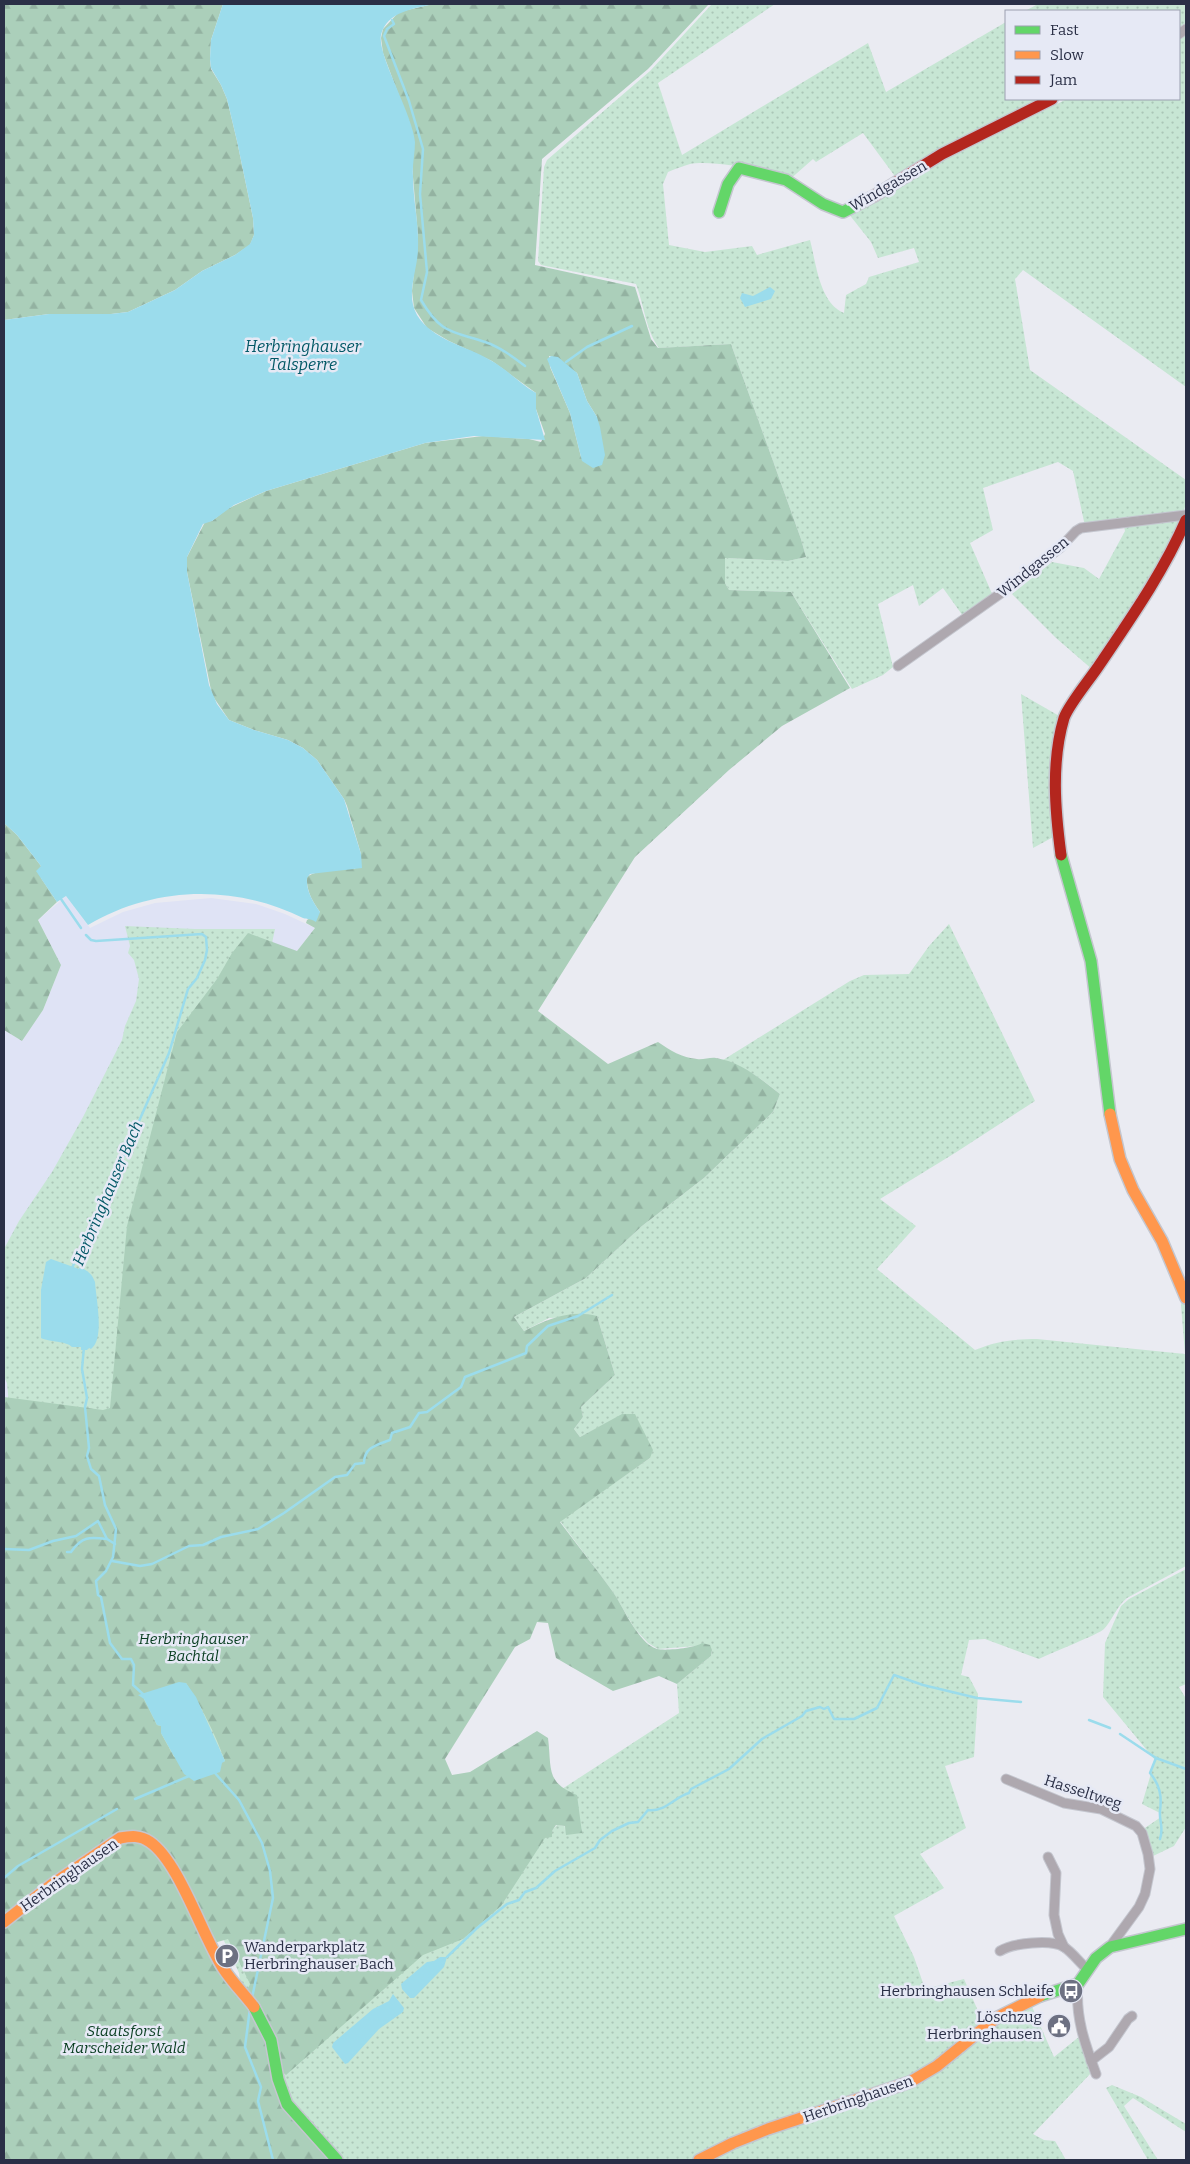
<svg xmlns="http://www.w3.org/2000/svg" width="1190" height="2164" font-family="Bitter,serif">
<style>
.built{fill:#dfe3f5}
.green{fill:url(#green-dots);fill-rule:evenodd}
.forest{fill:url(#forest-firs);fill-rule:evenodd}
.water{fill:#9bdcec}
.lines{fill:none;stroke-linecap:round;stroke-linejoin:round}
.stream{stroke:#9bdcec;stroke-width:2.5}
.street-casing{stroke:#c4c6cf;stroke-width:11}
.fast-casing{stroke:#c4c6cf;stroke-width:14}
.slow-casing{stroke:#c4c6cf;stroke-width:14}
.jam-casing{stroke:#c4c6cf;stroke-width:14}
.street{stroke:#aea8af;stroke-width:9}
.fast{stroke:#63d668;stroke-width:11}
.slow{stroke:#ff974d;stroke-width:11}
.jam{stroke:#b3261e;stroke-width:11}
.labels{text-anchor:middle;stroke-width:5;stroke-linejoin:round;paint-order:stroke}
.street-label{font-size:15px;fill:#2a2f46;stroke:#e6e9f5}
.park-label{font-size:15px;font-style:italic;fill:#083d20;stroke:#e6e9f5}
.poi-label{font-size:15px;fill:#2a2f46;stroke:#e6e9f5;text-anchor:end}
.water-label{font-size:16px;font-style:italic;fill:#025866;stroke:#e6e9f5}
</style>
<defs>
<pattern id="green-dots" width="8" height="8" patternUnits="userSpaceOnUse" patternTransform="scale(1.25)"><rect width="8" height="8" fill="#c7e6d4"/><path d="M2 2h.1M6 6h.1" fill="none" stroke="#abc6b7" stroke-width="1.8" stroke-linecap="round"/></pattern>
<pattern id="forest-firs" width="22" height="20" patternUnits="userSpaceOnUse" patternTransform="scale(1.25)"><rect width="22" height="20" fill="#abcfba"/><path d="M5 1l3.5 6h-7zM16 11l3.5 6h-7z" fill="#93b2a1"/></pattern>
</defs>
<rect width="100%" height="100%" fill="#eaebf2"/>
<path class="built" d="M66,896l24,32 33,-16 32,-9 56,-5 45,6 29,10 30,14 -18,23 -194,459 -99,-13v-367l18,11 21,-31 18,-45 -23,-45z"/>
<g class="green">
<path d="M712,4h63l-117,79 24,72 186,-112 18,49 120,-70v77h38l-97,51 4,7 116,-58h112v-88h-154l13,-7h148v383l-163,-117 -8,9 15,91 156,110v23l-6,22 -60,105 -27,40 -37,-32 -44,-44 40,-32 32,6 15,11 26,-48 -2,-9 -38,4 -12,-55 -15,-9 -75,26 10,42 -23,13 23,53 -30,20 -20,-28 -24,18 -6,-21 -35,19 15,63 -10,8 -31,14 -61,-97 -62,-2 -4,-7v-25l63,3 18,-4 -5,-18 -70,-195 -72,4c-13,-17 -15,-43 -23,-64l-95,-19 -3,-4 6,-94 3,-7 103,-89zM863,133l34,46 28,-16 4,6 -81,44 23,29 7,16 36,-10 5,14 -50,15 -3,7 -20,11 -2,18c-25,-10 -28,-51 -34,-73l-53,15 -5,-9 -47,6 -36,-7 -6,-61 5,-12c7,-3 15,-6 22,-8 23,-4 79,6 98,17l25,-22 3,3z"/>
<path d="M1021,694l40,23 -4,118 -24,13z"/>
<path d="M949,924l86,177 -80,52 -75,46 36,27 -39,43 98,81c21,-9 39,-11 62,-11l148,15 -4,-49 2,-8 3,2v267l-59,32c-11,9 -14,21 -23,31 -4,5 -54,24 -65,30l-54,-20 -16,1 -8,35 8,2 9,17 -4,63 -29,9 21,62 -46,26 24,34 -50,28 20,41 11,32 39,-10 22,50 44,-27 24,55 26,-21 12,36 -59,62 11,6 11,1 11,19h-866l41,-171 -2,-16 -68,-146 -162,-422 -2,-22 -3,-6v-128l15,-28 33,-49 31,-55 39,-77 3,-14 11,-25 3,-22 -5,-19 -6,-7 2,-7 -5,-20 70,3h80l-33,158 64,618 239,133 12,-13 8,1v5l-3,-42 117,-76 -2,-29 34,-28 1,-6 -16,-4 -38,3 -10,-6 -13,-14 -22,-37 -53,-71 90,-63 -28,-43 -42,22 -6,-8 9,-12 -2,-10 34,-32 -18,-59 -48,2 -25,13 -10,-14 72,-39 56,-52 62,-48 69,-66 7,-18c-18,-15 -35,-27 -57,-34l127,-79 14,-6 45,-1 20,-28z"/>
<path d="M1186,1569v115l-7,3 6,10 1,12v118l-12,19 -23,11 -9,-27 19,-13 -1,-4 -18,-9 13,-44 -52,-63 2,-54 16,-37 8,-7z"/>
<path d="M1112,2085l29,12 45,27v8l-53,-34 -9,8 34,54h-10l-42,-72z"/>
</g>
<g class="forest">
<path d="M4,4h219l-12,36 -1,19 1,10 10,16 6,14 10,42 16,77 1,17 -4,10 -15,10 -33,16 -27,19 -47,22 -17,2h-62l-45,6z"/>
<path d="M433,4h276l-61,65 -106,90 -7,106 100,22 16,52 7,9 73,-4 70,195 5,18 -18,4 -63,-3v25l4,7 62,2 59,96 -68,38 -53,44 -94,87 -97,154 70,53 50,-22c12,8 24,16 39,17 6,1 13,-2 19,-1 25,4 45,21 64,36l-7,18 -69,66 -62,48 -56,52 -72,39 10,14c23,-12 47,-22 73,-15l18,59 -34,32 2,10 -9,12 6,8 42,-23h13l18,36 -3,8 -90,64c17,23 36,46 53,70 11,16 25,51 44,57 9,2 38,-1 45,-6l8,2 2,5 -1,6 -34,28 -18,-8 -46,15 -57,-33 -8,-35 -11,-1 -7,17 -15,8 -70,112 7,16 18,-3 67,-41 11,7c4,31 -3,44 29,57l5,38 -16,2 -1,-9 -9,-1 -4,6v6l-7,1 -44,68 -38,33 -40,16 -137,120 -7,-6 11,35 52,56h-338v-763l99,13 7,-2 17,-182 50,-194 40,-53 15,-26 16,-20 49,18 18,-23 -9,-5 1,-3 13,-8c-7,-10 -14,-21 -13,-35 7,-7 38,-10 48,-8l6,-15 -14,-48 -3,-7 -27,-39 -14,-12 -15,-8 -34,-10 -25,-10 -17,-25 -25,-123v-15l18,-35 7,-1 15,-12 39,-18 159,-48 58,-7 46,3 12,3 4,-8 -9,-25v-16l-44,-32 -43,-20 -22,-13 -13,-20 -2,-17 6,-55 -5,-59 -2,-49 -28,-75 -2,-15 2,-9 16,-17zM549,356h2l26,17 10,28 10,16 -16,40 -11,-44 -20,-46zM186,1683c16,24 29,51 39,78l-3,2 -48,-6 -13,-24v-7l-4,-1 -13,-26zM155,1840l59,103 14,-4 22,45 -4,10 -92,-145z"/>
<path d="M4,823l13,12 24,31v12l16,24 -19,18 23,45 -18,45 -21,31 -18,-11z"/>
</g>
<g class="water">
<path d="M223,4h210c-19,5 -46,7 -52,31 -4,20 32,80 34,107 0,12 -3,23 -2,34 0,24 6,48 5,72 0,22 -13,46 -1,67 15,25 50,31 73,45 17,9 30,24 46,33v16l9,31 -71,-4 -49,7 -159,48 -32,14 -22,16 -9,3 -16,33v15l22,113 8,19 12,16 25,10 34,10 15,8 14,12 27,39 17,55 1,14 -52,6 -3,4c-1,13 6,24 13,34l-4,10c-6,-4 -8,-2 -13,-4 -69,-34 -149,-32 -215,7l-22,-29 -9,6 -21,-31 5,-5 -24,-31 -13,-12v-503l45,-6h62l17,-2 47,-22 27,-19 33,-16 15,-11 4,-9 -1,-17 -16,-77 -10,-42 -6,-14 -10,-17 -1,-9 1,-19z"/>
<path d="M770,287l5,4 -4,8 -26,8 -5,-9 2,-5 11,3z"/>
<path d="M551,356l7,1 19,16 10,28 10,16 3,10 5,28 -3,10 -9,3 -11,-7 -12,-48 -23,-54z"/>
<path d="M51,1259l28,10 1,-2c8,4 12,7 15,15 1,17 10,57 -4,67l-2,-1 -2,2h-6v-3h-9c-5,-6 -23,-5 -31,-9v-48l5,-28z"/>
<path d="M179,1682l7,1 10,14 29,64 -3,2 -2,9 -26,9 -10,-7 -23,-41v-7l-4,-1 -13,-26 -6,-4z"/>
<path d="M440,1957h7l-3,10 -30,31h-4l-8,-9 -1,-5 26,-22 7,-1z"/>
<path d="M393,1994l11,14 -1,4 -24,17 -31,34 -3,1 -13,-17 1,-4 40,-34 16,-8z"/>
</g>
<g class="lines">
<g class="stream">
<path d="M392,20l2,4 -7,5 -3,7 25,65 14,48 -3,45 7,78 -6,28c20,34 30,31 64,42 15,5 28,15 40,24"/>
<path d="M566,362l21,-15 45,-21"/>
<path d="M61,899l20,29"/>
<path d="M72,1268l53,-115 44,-100 19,-64 9,-11 8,-18 2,-10 -1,-13 -4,-3 -106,7 -5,-1 -5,-5"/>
<path d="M84,1347l-2,22 5,29 -2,9 4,41 -2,8 4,13 8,7 6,29 11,24 -3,28 -7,14 -10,10 2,14 3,2 9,46 12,16h9l3,6 -1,20 10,9"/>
<path d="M4,1549l25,1 24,-9 23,-5 22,-15 9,18 8,5"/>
<path d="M67,1552h4c11,-16 19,-15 36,-13"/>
<path d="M112,1561l28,5 12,-2 37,-18 14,-1 18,-8 37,-8 26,-16 51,-36 12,-2 8,-11 9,-1c0,-16 13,-18 26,-23l2,-7 18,-6 9,-14 8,-1 34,-25 4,-10 61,-24 1,-7 21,-20 30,-10 34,-21"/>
<path d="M1089,1720l21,8"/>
<path d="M1120,1734l36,24 30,11"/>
<path d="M1156,1758l-6,15c10,12 12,23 10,38 -1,11 4,16 0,28"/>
<path d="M214,1772l25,28 23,43 8,28 3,27 -21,100"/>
<path d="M135,1799l54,-23"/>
<path d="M4,1878l14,-12 99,-57"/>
<path d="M447,1957l30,-29 30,-24 12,-4 6,-8 11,-4 19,-17 40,-23 5,-8 12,-9 17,-8 9,-1 10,-12c16,3 28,-14 41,-17l2,-4 38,-20 33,-30 40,-23 4,-5 14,-4 4,2 4,-2 6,12h20l23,-11 17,-33 29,10 54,13 44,4"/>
<path d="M250,2008l-5,39 16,40 -3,14 15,59"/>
</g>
<g class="street-casing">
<g id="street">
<path d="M1179,34l7,-5"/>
<path d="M898,666l106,-75 56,-43 16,-17 5,-3 105,-13"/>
<path d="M1006,1779l58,24 37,6 35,17 6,7 6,21 2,15 -5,25 -6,13 -30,41"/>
<path d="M1048,1857l8,16 -2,42 4,19 6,13"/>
<path d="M1000,1951c13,-8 51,-12 64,-4 8,5 16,16 23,22"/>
<path d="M1078,1984c-3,33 7,60 18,90"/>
<path d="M1091,2061l18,-14 19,-28 4,-3"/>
</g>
</g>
<g class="fast-casing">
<g id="fast">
<path d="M719,212l9,-28 11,-16 47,12 37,24 20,8 31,-16"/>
<path d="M1061,855l30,106 19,153"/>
<path d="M1040,1996l38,-12 18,-26 14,-11 76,-18"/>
<path d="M254,2007l17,33 7,39 9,25 50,56"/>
</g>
</g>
<g class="slow-casing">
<g id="slow">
<path d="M1110,1114l10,45 13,31 29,51 24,57"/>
<path d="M4,1922l47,-37 69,-47c11,-2 20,-3 30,4 29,20 52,93 73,126 9,14 21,26 31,39"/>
<path d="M699,2160l34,-17 35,-14 142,-47 27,-16 59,-48 44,-22"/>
</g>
</g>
<g class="jam-casing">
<g id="jam">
<path d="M874,196l68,-42 110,-55"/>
<path d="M1061,855c-6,-45 -10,-93 3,-137 5,-14 27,-40 36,-54 31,-46 64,-93 86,-144"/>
</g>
</g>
<use href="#street" class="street"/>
<use href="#fast" class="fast"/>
<use href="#slow" class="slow"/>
<use href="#jam" class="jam"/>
</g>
<defs>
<g id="parking-disc" transform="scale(1.25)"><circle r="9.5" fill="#6d7182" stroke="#e6e9f5"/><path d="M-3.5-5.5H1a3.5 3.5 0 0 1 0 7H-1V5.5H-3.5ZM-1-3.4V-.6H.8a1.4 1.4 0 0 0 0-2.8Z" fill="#fff"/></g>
<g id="bus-disc" transform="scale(1.25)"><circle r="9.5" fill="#6d7182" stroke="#e6e9f5"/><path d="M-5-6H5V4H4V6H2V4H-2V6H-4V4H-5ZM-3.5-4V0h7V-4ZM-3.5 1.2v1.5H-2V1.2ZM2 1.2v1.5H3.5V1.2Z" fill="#fff"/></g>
<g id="civic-disc" transform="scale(1.25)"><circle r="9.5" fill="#6d7182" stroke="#e6e9f5"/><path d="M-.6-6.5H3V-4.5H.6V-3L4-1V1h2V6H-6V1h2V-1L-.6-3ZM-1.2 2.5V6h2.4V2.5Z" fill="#fff"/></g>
</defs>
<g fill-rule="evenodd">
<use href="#parking-disc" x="227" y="1956"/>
<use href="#bus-disc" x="1071" y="1991"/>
<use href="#civic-disc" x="1059" y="2026"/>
</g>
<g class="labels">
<g class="street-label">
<text transform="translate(888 186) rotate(-30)" y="5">Windgassen</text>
<text transform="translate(1033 567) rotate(-39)" y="5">Windgassen</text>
<text transform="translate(1083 1792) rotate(18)" y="5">Hasseltweg</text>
<text transform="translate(69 1875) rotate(-35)" y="5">Herbringhausen</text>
<text transform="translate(858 2099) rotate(-19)" y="5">Herbringhausen</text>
</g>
<g class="park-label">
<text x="193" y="1644">Herbringhauser<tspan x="193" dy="17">Bachtal</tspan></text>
<text x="124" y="2036">Staatsforst<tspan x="124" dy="17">Marscheider Wald</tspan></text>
</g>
<g class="poi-label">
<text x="244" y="1952" text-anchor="start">Wanderparkplatz<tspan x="244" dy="17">Herbringhauser Bach</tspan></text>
<text x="1054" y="1996">Herbringhausen Schleife</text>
<text x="1042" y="2022">Löschzug<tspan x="1042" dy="17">Herbringhausen</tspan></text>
</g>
<g class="water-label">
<text x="303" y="352">Herbringhauser<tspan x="303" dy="18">Talsperre</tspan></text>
<text transform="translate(107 1193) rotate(-67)" y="6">Herbringhauser Bach</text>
</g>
</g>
<rect width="1190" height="2164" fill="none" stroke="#2a2f46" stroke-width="10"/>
<rect x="1005" y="10" width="175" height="90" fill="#e6e9f5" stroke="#9b9faf"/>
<rect x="1015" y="26" width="25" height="8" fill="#63d668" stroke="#9b9faf"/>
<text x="1050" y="35" font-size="15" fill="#2a2f46">Fast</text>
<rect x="1015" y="51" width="25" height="8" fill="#ff974d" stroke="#9b9faf"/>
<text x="1050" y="60" font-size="15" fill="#2a2f46">Slow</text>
<rect x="1015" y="76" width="25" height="8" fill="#b3261e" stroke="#9b9faf"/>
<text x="1050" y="85" font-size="15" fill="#2a2f46">Jam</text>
</svg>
